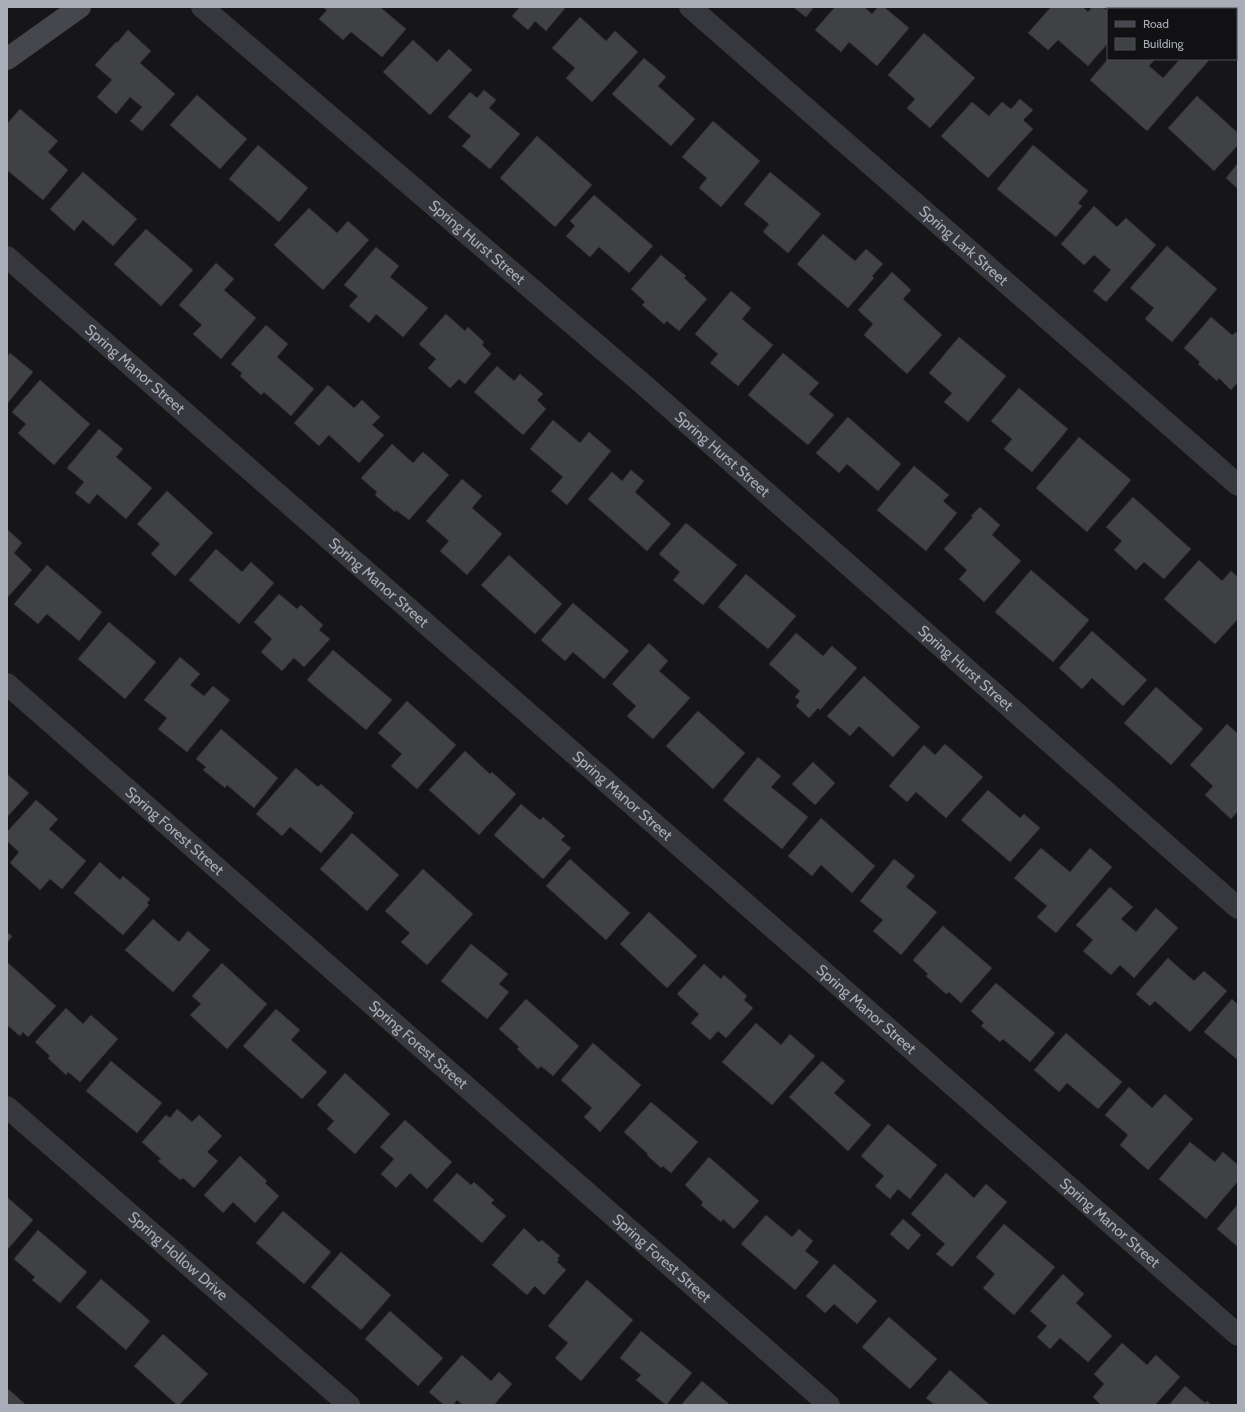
<svg xmlns="http://www.w3.org/2000/svg" width="1245" height="1412" font-family="Cabin,sans-serif">
<style>
.building{fill:#404145;stroke:#303034}
.lines{fill:none;stroke-linecap:round;stroke-linejoin:round}
.street{stroke:#37383d;stroke-width:22}
.secondary{stroke:#45474d;stroke-width:22}
.labels{text-anchor:middle;stroke-width:3;stroke-linejoin:round;paint-order:stroke}
.street-label{font-size:15px;fill:#a8adb8;stroke:#111113}
</style>
<rect width="100%" height="100%" fill="#161618"/>
<g class="building">
<path d="M322,7h58l26,22 -24,28 -31,-25 -8,8 -24,-21 8,-9z"/>
<path d="M518,7h48l-20,24 -11,-10 -7,9 -16,-14 7,-8z"/>
<path d="M793,7h21l-8,10z"/>
<path d="M835,7h29l8,7 6,-7h6l25,21 -32,38 -28,-24 -8,10 -26,-22z"/>
<path d="M1051,7h32l5,5 4,-5h11l5,4v32l-20,23 -30,-26 -10,10 -20,-17z"/>
<path d="M580,17l26,24 9,-10 23,21 -46,50 -26,-24 9,-10 -23,-20z"/>
<path d="M128,30l23,21 -11,12 35,31 -33,37 -12,-10 12,-14 -12,-10 -14,17 -19,-17 15,-17 -17,-15 21,-23 1,1z"/>
<path d="M924,33l51,45 -45,50 -23,-20 8,-9 -27,-24z"/>
<path d="M413,40l24,22 12,-13 23,21 -42,45 -47,-43z"/>
<path d="M644,58l22,19 -8,9 37,33 -24,27 -59,-52z"/>
<path d="M1108,59h47l-6,7 14,12 17,-19h30l-63,72 -57,-51z"/>
<path d="M484,90l12,10 -7,8 31,26 -30,35 -28,-23 9,-10 -23,-19 22,-25 7,6z"/>
<path d="M197,95l50,44 -27,30 -50,-44z"/>
<path d="M1197,96l41,37v12l-24,26 -46,-43z"/>
<path d="M1020,99l13,11 -10,10 10,9 -45,49 -47,-42 31,-34 17,14 13,-14 9,7z"/>
<path d="M20,109l38,32 -10,11 20,18 -25,30 -36,-30v-46z"/>
<path d="M713,121l47,40 -39,46 -22,-19 8,-10 -25,-21z"/>
<path d="M537,136l55,49 -37,42 -55,-49z"/>
<path d="M258,145l50,43 -29,34 -50,-43z"/>
<path d="M1033,145l55,46 -10,12 4,3 -26,31 -59,-48z"/>
<path d="M1238,163v26l-12,-11z"/>
<path d="M83,172l54,47 -24,27 -30,-26 -9,11 -24,-22z"/>
<path d="M770,172l51,42 -33,39 -25,-21 6,-8 -25,-20z"/>
<path d="M594,195l59,51 -24,27 -30,-26 -9,10 -24,-21 9,-10 -5,-5z"/>
<path d="M1094,206l23,21 9,-9 30,27 -50,57 -13,-11 18,-21 -17,-15 -10,10 -23,-21z"/>
<path d="M309,208l28,25 11,-12 21,19 -46,50 -49,-45z"/>
<path d="M146,229l47,41 -32,36 -47,-42z"/>
<path d="M823,234l32,27 11,-12 17,15 -11,12 2,2 -26,30 -51,-44z"/>
<path d="M1167,246l50,43 -45,53 -27,-23 9,-11 -24,-20z"/>
<path d="M376,247l23,19 -9,11 38,31 -25,29 -27,-23 -7,9 -20,-17 9,-10 -14,-11z"/>
<path d="M661,255l25,21 -2,2 23,21 -28,32 -12,-10 -3,3 -22,-19 3,-3 -14,-13z"/>
<path d="M216,263l18,16 -10,11 32,28 -35,41 -28,-25 9,-9 -23,-20z"/>
<path d="M892,272l19,18 -8,9 39,36 -35,39 -43,-39 9,-11 -15,-14z"/>
<path d="M731,291l20,17 -9,11 31,26 -35,41 -28,-23 8,-9 -23,-20z"/>
<path d="M446,314l19,17 3,-4 16,15 -2,3 9,9 -26,30 -6,-5 -9,9 -22,-20 8,-9 -17,-15z"/>
<path d="M1211,317l21,18 4,-3 2,2v48l-7,8 -12,-12 -2,3 -19,-17 2,-2 -16,-14z"/>
<path d="M266,325l22,19 -11,13 37,32 -23,27 -27,-24 -3,3 -21,-19 2,-3 -11,-9z"/>
<path d="M959,337l47,39 -38,46 -24,-20 8,-9 -23,-20z"/>
<path d="M10,353l23,19 -26,32v-47z"/>
<path d="M783,353l36,30 -10,11 25,21 -26,30 -60,-50z"/>
<path d="M497,366l17,15 6,-7 23,20 -6,6 9,9 -23,26 -49,-43z"/>
<path d="M40,380l50,44 -36,41 -36,-32 8,-9 -14,-12z"/>
<path d="M328,385l26,23 8,-8 18,17 -8,8 12,10 -25,28 -30,-28 -10,11 -25,-23z"/>
<path d="M1019,388l49,41 -36,43 -28,-23 8,-10 -21,-18z"/>
<path d="M848,417l53,47 -23,27 -31,-27 -8,9 -23,-20z"/>
<path d="M553,420l27,23 9,-11 22,19 -44,54 -16,-14 12,-14 -33,-28z"/>
<path d="M99,429l24,20 -7,8 36,31 -26,31 -29,-25 -8,10 -14,-11 9,-11 -17,-14z"/>
<path d="M1079,437l52,43 -44,52 -51,-44z"/>
<path d="M392,444l21,19 10,-11 26,23 -40,45 -13,-10 -1,2 -20,-17 2,-3 -16,-14z"/>
<path d="M914,466l35,29 -6,6 14,12 -31,38 -49,-41z"/>
<path d="M631,470l13,11 -9,11 36,32 -24,27 -59,-52 24,-27 10,9z"/>
<path d="M462,479l20,17 -10,12 30,26 -35,41 -27,-24 9,-10 -23,-20z"/>
<path d="M167,491l46,42 -38,43 -24,-22 9,-10 -23,-20z"/>
<path d="M1133,497l58,52 -27,30 -20,-17 -8,8 -22,-20 8,-9 -16,-14z"/>
<path d="M980,507l20,18 -8,10 29,26 -37,41 -25,-23 8,-9 -23,-21 29,-32 -2,-1z"/>
<path d="M686,523l51,42 -34,40 -30,-25 7,-8 -21,-18z"/>
<path d="M7,529l15,14 -8,10 18,17 -25,28z"/>
<path d="M216,549l26,23 9,-10 23,21 -35,41 -50,-44z"/>
<path d="M509,555l53,49 -27,30 -54,-49z"/>
<path d="M1199,560l23,21 9,-10 7,6v42l-23,25 -51,-45z"/>
<path d="M47,565l55,47 -23,29 -32,-27 -9,10 -24,-20z"/>
<path d="M1031,570l58,50 -36,42 -58,-50z"/>
<path d="M746,574l50,42 -28,33 -50,-42z"/>
<path d="M279,594l18,15 4,-4 22,20 -4,5 11,9 -26,28 -10,-9 -12,13 -21,-19 11,-13 -18,-17z"/>
<path d="M573,603l56,48 -25,28 -31,-27 -8,9 -24,-21z"/>
<path d="M109,622l47,40 -31,37 -47,-40z"/>
<path d="M1092,631l55,49 -24,26 -31,-28 -10,11 -23,-21z"/>
<path d="M796,633l27,23 9,-10 25,22 -37,42 -2,-2 -9,10 -13,-12 4,-5 -5,-4 5,-6 -31,-27z"/>
<path d="M649,643l19,18 -9,10 31,27 -37,41 -26,-23 9,-10 -24,-22z"/>
<path d="M333,650l59,50 -26,30 -59,-50z"/>
<path d="M180,657l20,17 -10,11 14,11 9,-10 17,14 -43,52 -29,-23 9,-11 -23,-18z"/>
<path d="M864,676l56,51 -27,30 -34,-31 -9,10 -23,-20z"/>
<path d="M1156,687l47,42 -32,36 -47,-42z"/>
<path d="M407,701l49,44 -39,44 -26,-23 11,-12 -24,-21z"/>
<path d="M698,711l47,42 -32,36 -47,-43z"/>
<path d="M1227,724l11,10v77l-7,8 -26,-24 8,-9 -23,-21z"/>
<path d="M221,729l57,49 -24,30 -27,-23 -2,3 -22,-18 3,-3 -10,-8z"/>
<path d="M945,744l38,33 -37,41 -30,-26 -9,10 -18,-16 35,-41 11,10z"/>
<path d="M465,751l25,23 2,-2 24,22 -37,41 -50,-45z"/>
<path d="M758,757l23,19 -10,11 37,30 -26,32 -59,-49z"/>
<path d="M813,762l22,21 -20,22 -23,-21z"/>
<path d="M296,768l22,19 3,-3 33,29 -3,3 1,1 -31,36 -31,-26 -8,9 -26,-22z"/>
<path d="M7,774l22,19 -22,24z"/>
<path d="M988,790l32,28 4,-4 16,14 -30,34 -49,-42z"/>
<path d="M36,800l22,19 -9,10 37,32 -24,28 -12,-10 -10,11 -30,-27 9,-11 -12,-11v-9z"/>
<path d="M521,804l19,16 3,-3 22,19 -4,4 10,8 -28,31 -49,-44z"/>
<path d="M821,818l54,48 -23,27 -31,-28 -9,11 -24,-20z"/>
<path d="M352,833l47,42 -32,36 -47,-42z"/>
<path d="M1041,848l29,24 20,-24 22,19 -56,66 -19,-16 10,-11 -33,-28z"/>
<path d="M570,859l60,54 -24,27 -60,-54z"/>
<path d="M894,859l21,17 -9,11 31,25 -36,43 -28,-24 10,-11 -23,-19z"/>
<path d="M100,862l20,18 3,-4 27,23 -3,4 2,2 -26,30 -49,-42z"/>
<path d="M423,869l50,45 -46,51 -26,-23 9,-9 -25,-22z"/>
<path d="M1110,887l23,20 -12,12 15,13 20,-24 22,20 -44,50 -14,-13 -9,10 -28,-24 10,-11 -17,-15z"/>
<path d="M649,912l48,44 -30,32 -47,-44z"/>
<path d="M153,919l26,23 9,-11 22,19 -37,42 -48,-42z"/>
<path d="M943,926l49,42 -31,35 -12,-11 -3,2 -20,-18 2,-2 -15,-14z"/>
<path d="M7,932l5,4 -5,7z"/>
<path d="M471,944l37,30 -9,10 10,8 -22,27 -46,-38z"/>
<path d="M1168,958l26,23 10,-10 23,20 -37,41 -35,-31 -5,5 -14,-12z"/>
<path d="M7,962l49,44 -28,31 -5,-5 -3,4 -13,-11z"/>
<path d="M222,963l45,41 -40,45 -37,-34 11,-11 -9,-8z"/>
<path d="M704,964l17,15 3,-4 23,21 -3,4 9,8 -27,30 -8,-7 -8,9 -19,-17 8,-9 -22,-20z"/>
<path d="M996,983l59,50 -25,29 -27,-23 -3,3 -19,-16 3,-3 -13,-12z"/>
<path d="M526,999l53,47 -26,30 -12,-10 -3,3 -21,-20 2,-2 -20,-18z"/>
<path d="M1232,999l6,6v55l-34,-28z"/>
<path d="M66,1008l17,16 8,-9 27,24 -38,43 -12,-10 -2,3 -18,-17 2,-2 -15,-14z"/>
<path d="M276,1009l24,21 -9,10 36,32 -25,27 -59,-53z"/>
<path d="M756,1023l25,22 9,-11 25,22 -43,49 -50,-43z"/>
<path d="M1066,1033l56,49 -24,27 -31,-26 -8,9 -25,-22z"/>
<path d="M593,1043l48,42 -41,47 -16,-15 8,-9 -31,-28z"/>
<path d="M111,1061l51,42 -25,30 -51,-42z"/>
<path d="M822,1061l23,20 -11,12 37,32 -23,26 -59,-54z"/>
<path d="M345,1073l45,41 -35,40 -28,-25 7,-8 -17,-16z"/>
<path d="M1129,1087l23,21 13,-14 28,25 -45,51 -28,-25 8,-10 -23,-20z"/>
<path d="M651,1102l47,40 -27,31 -8,-7 -2,2 -14,-13 1,-1 -24,-22z"/>
<path d="M177,1109l15,13 7,-7 23,21 -15,16 11,9 -24,27 -11,-10 -3,2 -22,-19 3,-2 -19,-17 24,-27 4,3z"/>
<path d="M405,1120l47,42 -25,27 -17,-16 -14,15 -15,-14 13,-15 -14,-12z"/>
<path d="M888,1124l49,41 -27,34 -12,-10 -8,10 -15,-13 9,-10 -23,-20z"/>
<path d="M1190,1142l25,20 8,-10 15,13v16l-32,38 -47,-40z"/>
<path d="M240,1156l27,25 -2,2 14,13 -24,27 -22,-21 -10,11 -19,-18z"/>
<path d="M709,1157l50,44 -25,28 -11,-10 -2,3 -20,-17 2,-3 -18,-17z"/>
<path d="M457,1173l14,12 3,-3 20,18 -3,3 15,13 -24,27 -49,-43z"/>
<path d="M946,1173l28,25 12,-14 21,18 -55,65 -16,-13 9,-10 -34,-30z"/>
<path d="M7,1197l26,23 -26,30z"/>
<path d="M1238,1204v43l-21,-18z"/>
<path d="M283,1211l48,41 -27,32 -48,-41z"/>
<path d="M766,1215l26,22 7,-8 14,12 -8,10 14,11 -24,28 -54,-46z"/>
<path d="M903,1219l18,16 -13,15 -18,-16z"/>
<path d="M1004,1224l51,43 -41,48 -31,-27 12,-14 -19,-17z"/>
<path d="M524,1228l15,14 3,-2 18,16 -3,2 2,2 -2,2 9,8 -22,25 -9,-9 -8,9 -35,-30z"/>
<path d="M38,1230l49,42 -27,31 -28,-23 3,-3 -21,-18z"/>
<path d="M341,1252l50,43 -30,35 -50,-43z"/>
<path d="M834,1264l43,37 -20,23 -23,-20 -9,9 -19,-17z"/>
<path d="M1063,1274l21,20 -8,9 36,33 -24,26 -28,-24 -10,11 -13,-12 10,-11 -17,-15z"/>
<path d="M101,1279l49,42 -24,29 -50,-43z"/>
<path d="M587,1280l46,40 -52,61 -26,-23 13,-15 -20,-17z"/>
<path d="M390,1311l53,47 -25,28 -53,-47z"/>
<path d="M889,1317l48,42 -27,30 -48,-42z"/>
<path d="M641,1331l51,42 -26,32 -30,-25 5,-5 -21,-17z"/>
<path d="M163,1334l45,40 -29,31h-2l-43,-39z"/>
<path d="M1122,1343l25,22 9,-10 24,22 -25,28h-54l-8,-8 11,-13 -10,-10z"/>
<path d="M462,1355l29,26 8,-9 13,12 -18,21h-31l-6,-5 -4,5h-9l-15,-13z"/>
<path d="M950,1370l40,35h-55l-9,-7z"/>
<path d="M702,1381l28,24h-49z"/>
<path d="M1185,1386l20,17 2,-2 4,4h-42z"/>
<path d="M7,1388l19,17h-19z"/>
</g>
<g class="lines">
<g class="street">
<path id="s1" d="M202,7l442,378 594,523"/>
<path id="s2" d="M690,7l548,478"/>
<path d="M1208,7l2,2"/>
<path d="M1236,31l2,2"/>
<path id="s3" d="M7,257l1231,1078"/>
<path id="s4" d="M7,684l822,721"/>
<path id="s5" d="M7,1107l342,298"/>
</g>
<path class="secondary" d="M7,59l73,-52"/>
</g>
<g class="labels">
<g class="street-label">
<text dy="5" stroke="none"><textPath href="#s1" startOffset="362">Spring Hurst Street</textPath></text>
<text dy="5" stroke="none"><textPath href="#s2" startOffset="363">Spring Lark Street</textPath></text>
<text dy="5" stroke="none"><textPath href="#s3" startOffset="170">Spring Manor Street</textPath></text>
<text dy="5" stroke="none"><textPath href="#s1" startOffset="686">Spring Hurst Street</textPath></text>
<text dy="5" stroke="none"><textPath href="#s3" startOffset="494">Spring Manor Street</textPath></text>
<text dy="5" stroke="none"><textPath href="#s1" startOffset="1010">Spring Hurst Street</textPath></text>
<text dy="5" stroke="none"><textPath href="#s3" startOffset="818">Spring Manor Street</textPath></text>
<text dy="5" stroke="none"><textPath href="#s4" startOffset="223">Spring Forest Street</textPath></text>
<text dy="5" stroke="none"><textPath href="#s3" startOffset="1142">Spring Manor Street</textPath></text>
<text dy="5" stroke="none"><textPath href="#s4" startOffset="547">Spring Forest Street</textPath></text>
<text dy="5" stroke="none"><textPath href="#s3" startOffset="1466">Spring Manor Street</textPath></text>
<text dy="5" stroke="none"><textPath href="#s5" startOffset="227">Spring Hollow Drive</textPath></text>
<text dy="5" stroke="none"><textPath href="#s4" startOffset="871">Spring Forest Street</textPath></text>
</g>
</g>
<rect width="1245" height="1412" fill="none" stroke="#a8adb8" stroke-width="16"/>
<rect x="1107" y="8" width="130" height="52" fill="#111113" stroke="#4d4f55"/>
<rect x="1115" y="21" width="20" height="6" fill="#45474d" stroke="#4d4f55"/>
<text x="1143" y="28" font-size="12" fill="#a8adb8">Road</text>
<rect x="1115" y="38" width="20" height="12" fill="#404145" stroke="#4d4f55"/>
<text x="1143" y="48" font-size="12" fill="#a8adb8">Building</text>
</svg>
